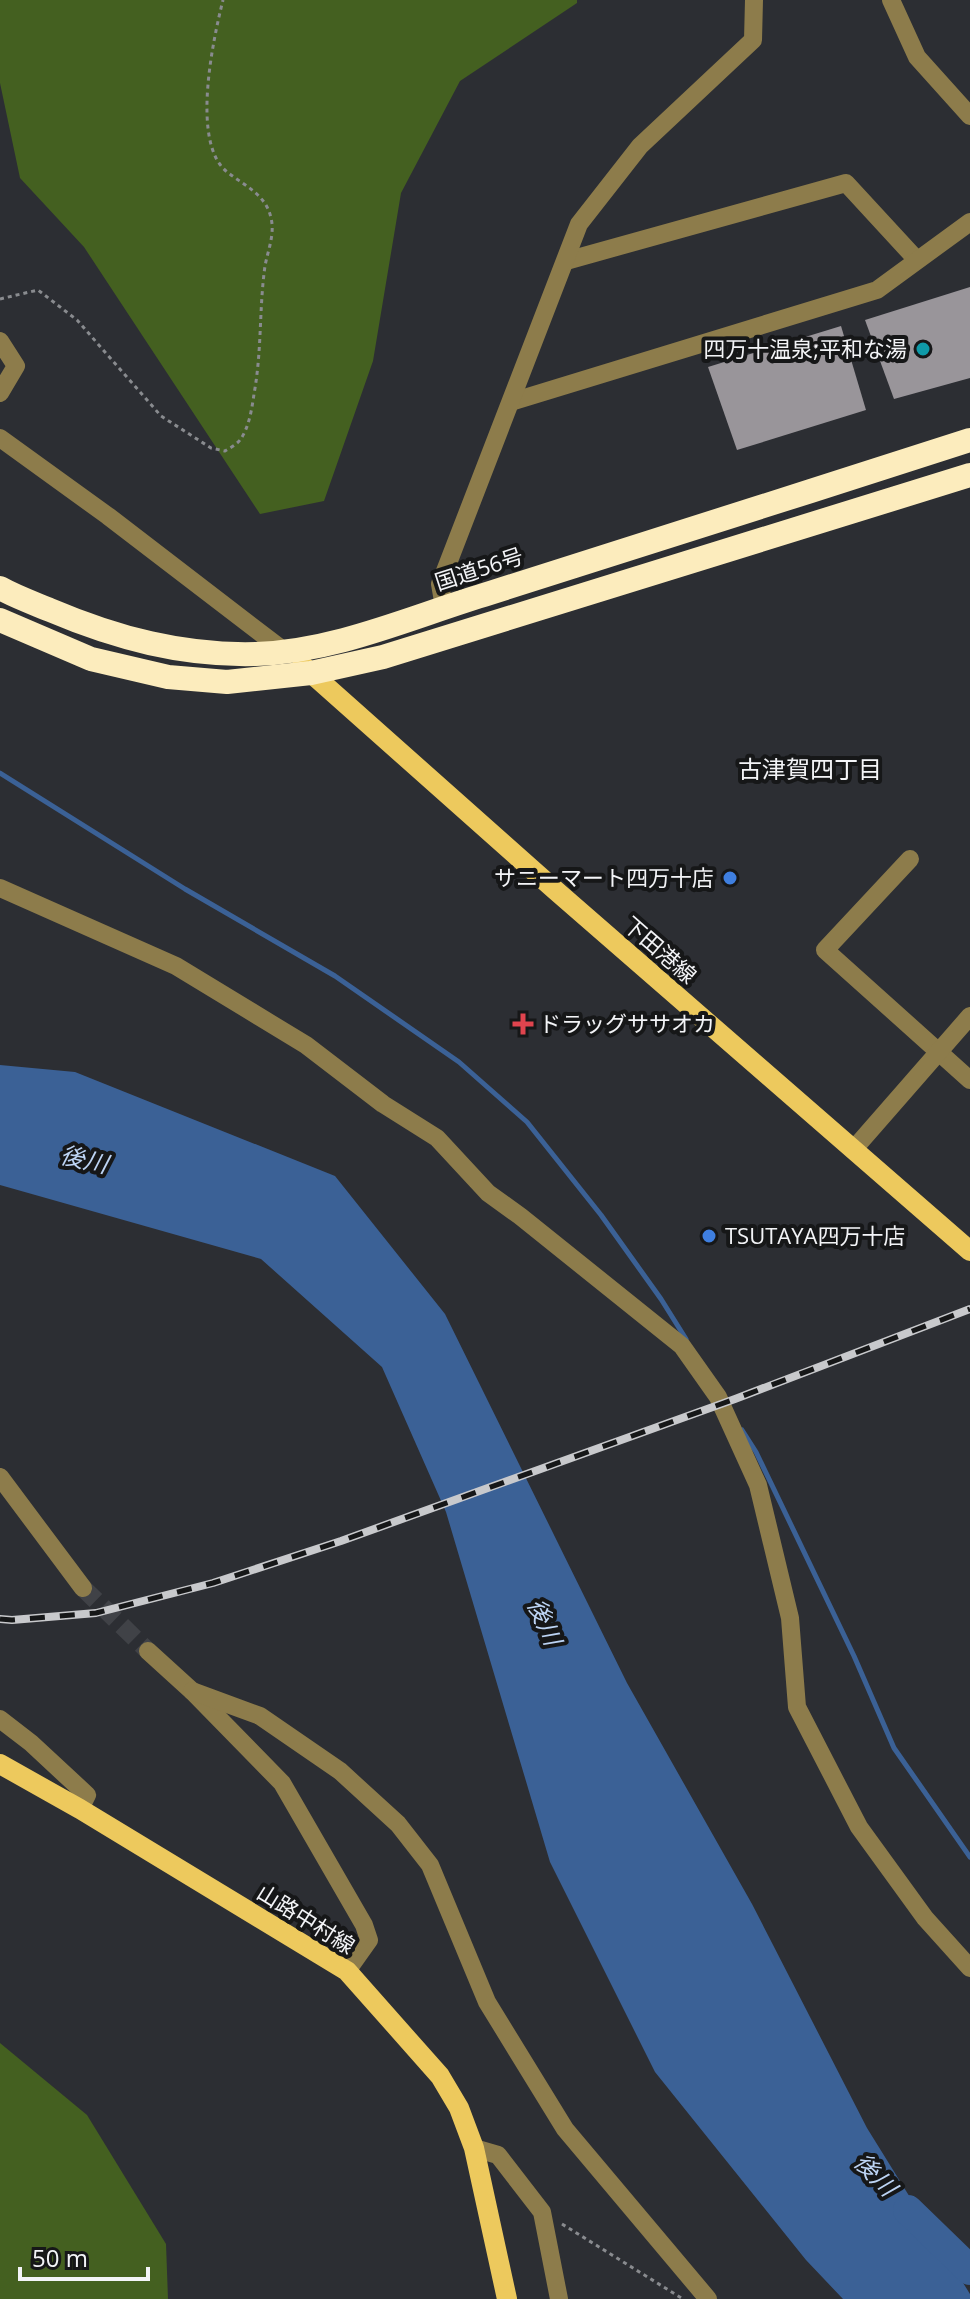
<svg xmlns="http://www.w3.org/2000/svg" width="970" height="2299" font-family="'Open Sans','Noto Sans JP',sans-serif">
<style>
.forest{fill:#446020}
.water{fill:#3b6196}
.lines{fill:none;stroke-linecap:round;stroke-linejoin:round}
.stream{stroke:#3b6196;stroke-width:5}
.river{stroke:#3b6196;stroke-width:30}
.building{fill:#99959a}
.minor-tunnel{stroke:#404247;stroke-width:18;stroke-dasharray:18 9;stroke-linecap:butt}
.path{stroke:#898b8f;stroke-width:3;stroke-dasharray:4 4;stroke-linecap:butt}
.minor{stroke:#8d7c4b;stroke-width:18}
.major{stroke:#edc95d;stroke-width:20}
.highway{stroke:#fcecbd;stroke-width:24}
.rail-casing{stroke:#c8c9cc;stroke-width:8}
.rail{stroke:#161718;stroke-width:5;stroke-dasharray:15;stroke-linecap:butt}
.culture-dot{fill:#0f9aa8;stroke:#161718;stroke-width:3}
.shop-dot{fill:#3f7fe0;stroke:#161718;stroke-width:3}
.health-dot{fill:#e0444e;stroke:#161718;stroke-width:3}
.labels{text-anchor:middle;stroke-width:8;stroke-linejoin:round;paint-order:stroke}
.poi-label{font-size:22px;fill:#f3f4f7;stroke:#161718;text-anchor:end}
.street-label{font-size:22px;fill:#f3f4f7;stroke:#161718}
.neighbourhood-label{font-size:24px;fill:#f3f4f7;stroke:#161718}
.water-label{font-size:24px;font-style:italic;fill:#bdd4f4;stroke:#161718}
</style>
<rect width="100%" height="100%" fill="#2c2e33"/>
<g class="forest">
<path d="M0,0h577v3l-117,78 -59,112 -28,168 -49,140 -64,13 -176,-267 -64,-69 -20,-95z"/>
<path d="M0,2043l87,72 79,129 2,55h-168z"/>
</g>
<path class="water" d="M0,1065l75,7 260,104 110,138 182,369 125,221 115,224 103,166v5h-127l-37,-39 -151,-188 -105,-210 -104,-350 -64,-145 -121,-108 -261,-74z"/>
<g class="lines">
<g class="stream">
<path d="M0,773l185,116 150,87 124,86 68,60 74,93 60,84 25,40"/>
<path d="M742,1430l14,22 98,204 40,92 76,109"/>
</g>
<path class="river" d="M908,2210l62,60"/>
</g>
<g class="building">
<path d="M970,287v91l-76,21 -29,-79z"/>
<path d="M841,326l25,84 -129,40 -29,-83z"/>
</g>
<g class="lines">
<path class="minor-tunnel" d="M83,1588l65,63"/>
<g class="path">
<path d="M0,299l38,-9 39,30 84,96 50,32 14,3c5,-3 12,-7 15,-11 9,-12 12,-32 14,-46 8,-43 5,-86 11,-128 3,-16 10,-32 6,-48 -5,-24 -28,-33 -45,-47 -35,-30 -13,-131 -3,-171"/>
<path d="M562,2224l121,75"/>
</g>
<g class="minor">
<path d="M891,0l26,57 53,59"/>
<path d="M566,261l280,-78 71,77"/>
<path d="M0,341l16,25 -16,27"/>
<path d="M511,402l366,-112 93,-68"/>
<path d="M0,438l108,78 176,135"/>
<path d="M444,607l-4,-23 139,-360 61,-78 113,-106 1,-40"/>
<path d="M910,859l-85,91 145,130"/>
<path d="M0,888l176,78 130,79 77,59 54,34 51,55 32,23 162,130 36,51 40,88 32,133 7,89 62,120 66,91 45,50"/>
<path d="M853,1150l117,-134"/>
<path d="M0,1477l83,111"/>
<path d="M148,1651l44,40 90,92 82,142 5,15 -22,31"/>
<path d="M192,1691l68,25 80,55 58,53 32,41 57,137 78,127 143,170"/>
<path d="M0,1719l31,24 56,52 -7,14"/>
<path d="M474,2148l24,7 44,57 17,87"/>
</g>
<g class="major">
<path d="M302,665l252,224 416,362"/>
<path d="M0,1764l80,45 267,162 93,105 19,32 15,40 33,151"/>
</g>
<g class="highway">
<path d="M0,588c16,9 33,15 50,22 66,28 133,46 206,44 82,-3 157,-38 234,-61 160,-50 320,-102 480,-153"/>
<path d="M0,620l91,39 77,18 59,5 84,-9 72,-16 587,-182"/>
</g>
<g class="rail-casing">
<path id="rail" d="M0,1619l12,1 84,-7 117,-30 128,-42 394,-142 235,-90"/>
</g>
<use href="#rail" class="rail"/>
</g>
<circle class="culture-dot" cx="923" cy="349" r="8"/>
<g class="shop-dot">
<circle cx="730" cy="878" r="8"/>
<circle cx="709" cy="1236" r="8"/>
</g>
<path class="health-dot" d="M519 1012h8v8h8v8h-8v8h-8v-8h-8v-8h8z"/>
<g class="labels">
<g class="poi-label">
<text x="907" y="357">四万十温泉;平和な湯</text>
<text x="714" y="886">サニーマート四万十店</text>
<text x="539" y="1032" text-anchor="start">ドラッグササオカ</text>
<text x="725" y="1244" text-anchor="start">TSUTAYA四万十店</text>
</g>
<g class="street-label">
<text transform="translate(479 569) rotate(-18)" y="8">国道56号</text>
<text transform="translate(660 950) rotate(41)" y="8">下田港線</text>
<text transform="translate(306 1919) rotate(32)" y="8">山路中村線</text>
</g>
<g class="neighbourhood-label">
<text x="810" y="778">古津賀四丁目</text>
</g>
<g class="water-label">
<text transform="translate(84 1160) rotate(13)" y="8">後川</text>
<text transform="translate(544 1622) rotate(66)" y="8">後川</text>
<text transform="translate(875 2175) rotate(46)" y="8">後川</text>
</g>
</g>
<path d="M20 2267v12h128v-12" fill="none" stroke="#f3f4f7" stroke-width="4"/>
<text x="32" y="2267" font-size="24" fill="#f3f4f7" stroke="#161718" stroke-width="6" paint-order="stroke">50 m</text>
</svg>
